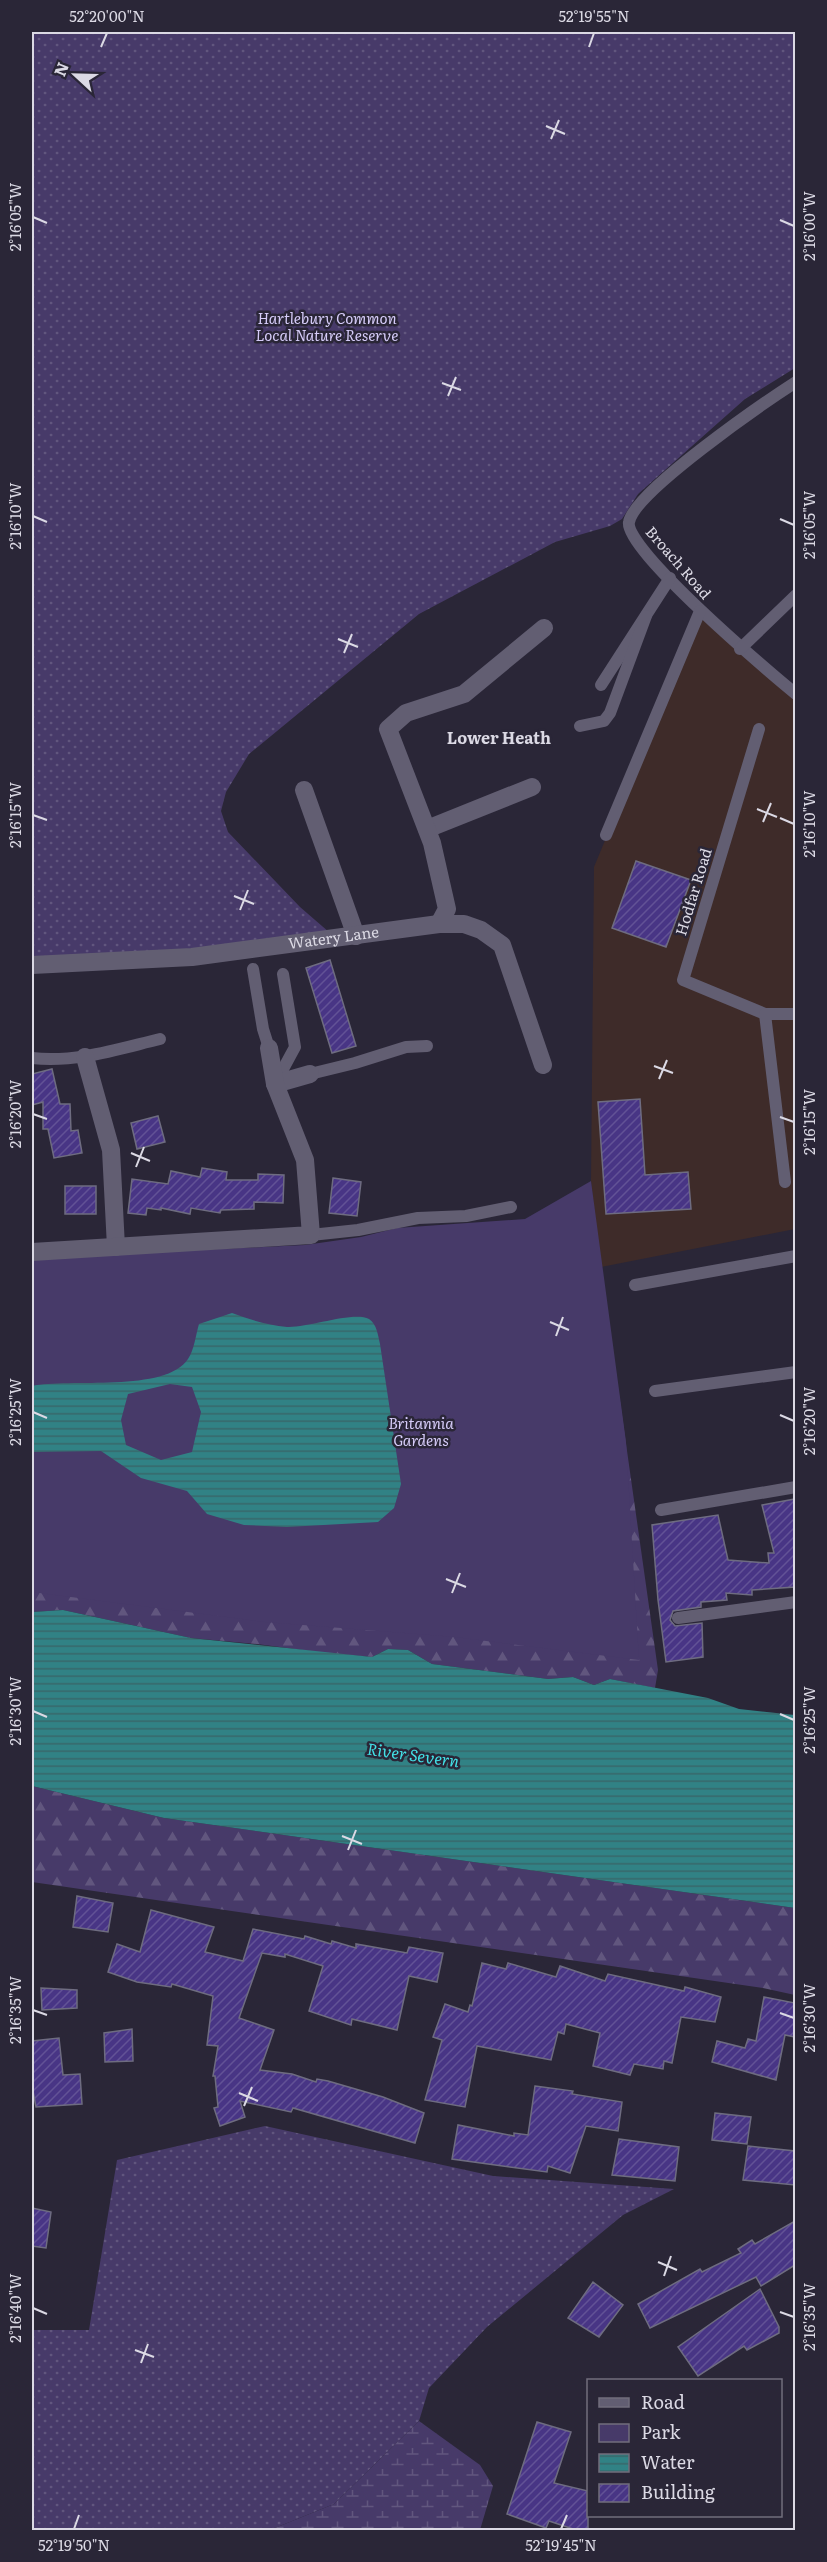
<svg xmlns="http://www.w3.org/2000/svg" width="827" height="2562" font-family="Literata,serif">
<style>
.industrial{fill:#3e2b29}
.grass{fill:url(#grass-dots)}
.forest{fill:url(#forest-firs)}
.wetland{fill:url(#wetland-marsh)}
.green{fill:#473a69}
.water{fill:url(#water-rules);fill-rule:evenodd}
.building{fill:url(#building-hatch);stroke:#6e6c80;stroke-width:1.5}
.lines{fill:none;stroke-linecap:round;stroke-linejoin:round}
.service{stroke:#625e72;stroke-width:12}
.minor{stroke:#625e72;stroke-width:18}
.ticks{fill:none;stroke:#dbd9e4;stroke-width:2}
.labels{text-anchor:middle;stroke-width:5;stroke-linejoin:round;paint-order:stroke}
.park-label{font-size:15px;font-style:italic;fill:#d6ccf9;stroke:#2a2637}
.street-label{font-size:15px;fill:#dbd9e4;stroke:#2a2637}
.neighbourhood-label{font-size:16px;font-weight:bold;fill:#dbd9e4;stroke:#2a2637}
.water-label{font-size:16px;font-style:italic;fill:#43e1e7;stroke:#2a2637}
.neatline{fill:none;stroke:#dbd9e4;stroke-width:2}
.ticks-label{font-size:15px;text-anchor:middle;fill:#dbd9e4}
</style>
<defs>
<pattern id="grass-dots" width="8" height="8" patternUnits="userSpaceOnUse" patternTransform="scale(1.5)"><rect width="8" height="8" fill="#473a69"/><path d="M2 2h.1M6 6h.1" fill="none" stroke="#61567e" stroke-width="1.8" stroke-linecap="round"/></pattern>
<pattern id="forest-firs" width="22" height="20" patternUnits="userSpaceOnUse" patternTransform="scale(1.5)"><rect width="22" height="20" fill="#473a69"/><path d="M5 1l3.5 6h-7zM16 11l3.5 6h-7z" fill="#61567e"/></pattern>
<pattern id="wetland-marsh" width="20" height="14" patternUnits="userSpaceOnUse" patternTransform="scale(1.5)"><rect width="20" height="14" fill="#473a69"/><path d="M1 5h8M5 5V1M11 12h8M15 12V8" fill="none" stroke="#61567e"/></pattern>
<pattern id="water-rules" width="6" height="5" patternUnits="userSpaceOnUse" patternTransform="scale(1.5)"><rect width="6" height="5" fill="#318285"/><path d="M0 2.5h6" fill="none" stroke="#38686b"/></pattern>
<pattern id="building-hatch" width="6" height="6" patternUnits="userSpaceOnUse" patternTransform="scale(1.5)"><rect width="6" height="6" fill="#483585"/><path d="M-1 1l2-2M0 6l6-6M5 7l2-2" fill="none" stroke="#625296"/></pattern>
</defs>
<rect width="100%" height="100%" fill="#2a2637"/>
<path class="industrial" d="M700,611l95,83v535l-194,38 -10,-86 3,-314z"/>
<g class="grass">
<path d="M33,32h762v336l-50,31 -107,95 -16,25 -12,7 -55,16 -136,72 -170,140 -23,38 -5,19 7,21 72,75 37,32 -305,26z"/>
<path d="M265,2126l228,50 181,13 -51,26 -136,112 -58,61 -10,33 -85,83 -64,26h-238v-200h57l28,-170z"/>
</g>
<g class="forest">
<path d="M601,1267l57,403 -3,18 -45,-9 -16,6 -21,-8 -25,2 -116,-15 -24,-14 -20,-1 -16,8 -47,-4 -68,-9 -66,-6 -128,-28 -31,2v-160z"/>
<path d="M32,1786l132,32 631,90v87l-32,-7 -731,-106z"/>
</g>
<path class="wetland" d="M419,2421l61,44 13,21 -13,44h-210l64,-26z"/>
<path class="green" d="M591,1181l35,261 13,218 -184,-23 -190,-15 -233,-30v-334l273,-13 56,-8 36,-9 128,-9z"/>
<g class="water">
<path d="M232,1313c18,7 36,12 55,14 22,1 66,-16 82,-8 8,5 9,17 11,25l21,140 -7,24 -16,14 -91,5 -43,-2 -37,-11 -20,-23 -46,-13 -40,-27 -69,1v-66c37,-8 134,7 156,-27 6,-8 8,-25 11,-35zM170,1384l22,3 9,25 -9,40 -31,8 -35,-15 -5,-25 7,-26z"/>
<path d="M63,1610l128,28 181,19 16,-8 20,1 24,14 116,15 25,-2 21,8 16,-6 98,19 31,11 56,6v193l-631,-90 -132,-32v-174z"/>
</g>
<g class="building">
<path d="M636,861l55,19 -25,67 -54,-19z"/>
<path d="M330,960l26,86 -24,7 -26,-85z"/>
<path d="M52,1069l8,35h10l1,27 7,-1 4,23 -28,5 -6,-29h-5v-27l-11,3v-31z"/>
<path d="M640,1099l5,76 43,-3 3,37 -85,5 -8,-112z"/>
<path d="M158,1116l7,26 -28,7 -6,-26z"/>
<path d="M202,1168l25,4 -1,8h32v-6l26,1 -1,28 -29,-1v7l-33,1 -1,3 -29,-5 -1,6 -29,-6v2l-14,-2 -1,7 -18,-2 4,-34 36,5 3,-13 29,6z"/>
<path d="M333,1178l28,4 -4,34 -28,-3z"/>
<rect x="65" y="1186" width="31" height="28"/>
<path d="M795,1499v88l-43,3v5l-26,-2 1,7 -26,2v5l-28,4 -3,9 5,6 27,-3 1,34 -37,5 -8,-62 -6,-75 66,-10 10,45 41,3 -1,-10h6l-12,-48z"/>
<path d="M77,1896l36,7 -5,29 -35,-5z"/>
<path d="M151,1910l63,17 -9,25 38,9 10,-32 51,10 1,-3 26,8 1,-3 24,7v-4l51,9 2,-6 34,6 -6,29 -28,-6 -12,54 -45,-11 -1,6 -42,-14 14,-45 -38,-12v3l-23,-4 -23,65 35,12 -14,40 32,4 24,8 1,-3 11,2 55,16 41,16 -9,30 -122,-35 -2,4 -51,-11 5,16 -25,9 -6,-18 4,-1 -3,-31h-2l5,-30 -11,-1 6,-49 -41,-12 -1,3 -34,-5 -29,-10 9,-28 23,8z"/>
<path d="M482,1963l24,6 2,-6 48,14 4,-11 45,15 3,-7 76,17 1,-4 36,10 -6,25 -34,-5 -9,46 -8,-2 -1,8 -29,-5 -4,11 -37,-9 7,-33 -34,-9 -2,10 -6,-2 -7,28 -74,-14 -12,61 -40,-7 17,-60 -9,-3 12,-33 23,8 2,-7 2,1z"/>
<path d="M41,1988l36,2v18l-35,2z"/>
<path d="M764,1997l31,6v34l-10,-2 -9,45 -64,-18 5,-21 28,7 3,-9 8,2z"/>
<path d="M132,2029l1,32 -28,1 -1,-29z"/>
<path d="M59,2038l4,37 17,-1 2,30 -46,3 -4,-21v-45z"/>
<path d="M535,2086l38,5 -1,3 50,8 -4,29 -32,-5 -16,47 -22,-7 -1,6 -95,-13 6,-34 56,11v-3l14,2z"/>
<path d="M715,2113l36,4 -4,27 -35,-4z"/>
<path d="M619,2139l60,8 -4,34 -63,-6z"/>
<path d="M748,2146l47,5v34l-52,-5z"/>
<path d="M32,2208l19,4 -5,36 -14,-2z"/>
<path d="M795,2221v44l-34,21 -5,-9 -106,51 -12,-24 62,-35 2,3 39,-19 -3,-4 14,-9 3,4z"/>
<path d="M593,2282l30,23 -24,32 -31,-19z"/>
<path d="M760,2289l19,38v6l-32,17 -3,-4 -46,30 -20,-29z"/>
<path d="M537,2422l34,10 -17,51 34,8v39h-12l-27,-9 -3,7 -39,-14z"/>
</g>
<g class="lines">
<g class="service">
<path d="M796,382c-31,20 -161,109 -167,140 -6,26 142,152 167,172"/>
<path d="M740,649l56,-54"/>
<path d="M601,685l69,-107"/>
<path d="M580,726l24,-5 6,-8 36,-97"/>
<path d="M759,729l-76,251 82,34"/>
<path d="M606,835l94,-224"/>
<path d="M253,969l10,60 6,19"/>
<path d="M32,1058c44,5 86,-9 128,-19"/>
<path d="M310,1074l45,-11 51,-16 21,-1"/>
<path d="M275,1084l20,-37 -12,-73"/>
<path d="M785,1182l-20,-168h31"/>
<path d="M311,1235l47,-5 60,-12 48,-2 45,-9"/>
<path d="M635,1285l161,-29"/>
<path d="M655,1391l141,-19"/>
<path d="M661,1510l135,-23"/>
<path d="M678,1618l118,-16"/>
</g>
<g class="minor">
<path d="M304,790l52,146"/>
<path d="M427,829l105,-42"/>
<path d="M439,924l8,-15 -15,-66 -44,-114 18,-16 58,-19 80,-66"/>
<path id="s1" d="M32,965l160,-8 247,-33h25l17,6 21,15 41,120"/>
<path d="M85,1057l26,93 5,97"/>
<path d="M275,1084l35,-10"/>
<path d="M32,1252l279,-17 -6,-75 -30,-76 -6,-36"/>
</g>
</g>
<path class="ticks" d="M101,47l6,-14M589,47l5,-14M546,126l19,8M551,139l8,-19M33,217l14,6M780,220l14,6M442,383l19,7M448,396l8,-19M33,516l14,6M780,519l14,6M338,639l20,8M344,653l8,-19M757,809l20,8M33,815l14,5M780,818l14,6M763,822l8,-19M234,896l20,8M240,910l8,-20M654,1066l19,7M659,1079l8,-19M33,1114l14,5M780,1117l14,5M131,1153l19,8M136,1167l8,-20M550,1322l19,8M556,1336l7,-19M33,1412l14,6M780,1415l14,6M446,1579l20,8M452,1593l8,-20M33,1711l14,6M780,1714l14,6M342,1836l20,8M348,1850l8,-20M33,2010l14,5M780,2013l14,5M239,2093l19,8M244,2106l8,-19M658,2262l19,8M664,2276l7,-20M33,2308l14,6M780,2312l14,5M135,2350l19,7M141,2363l7,-19M74,2529l5,-14M561,2529l6,-14"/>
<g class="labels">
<g class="park-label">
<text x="327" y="324">Hartlebury Common<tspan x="327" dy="17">Local Nature Reserve</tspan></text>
<text x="421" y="1429">Britannia<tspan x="421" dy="17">Gardens</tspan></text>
</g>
<g class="street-label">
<text transform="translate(678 563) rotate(49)" y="5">Broach Road</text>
<text transform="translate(694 892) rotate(-73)" y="5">Hodfar Road</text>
<text dy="5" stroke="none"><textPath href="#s1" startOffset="303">Watery Lane</textPath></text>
</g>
<g class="neighbourhood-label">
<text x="499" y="744">Lower Heath</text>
</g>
<g class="water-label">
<text transform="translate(413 1755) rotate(8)" y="6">River Severn</text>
</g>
</g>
<rect width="827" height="2562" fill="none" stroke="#2a2637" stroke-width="66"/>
<rect x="587" y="2379" width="195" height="138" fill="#2a2637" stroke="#716e7c" stroke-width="1.5"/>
<rect x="599" y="2398" width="30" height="9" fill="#625e72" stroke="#716e7c" stroke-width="1.5"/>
<text x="641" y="2409" font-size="18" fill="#dbd9e4">Road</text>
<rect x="599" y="2424" width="30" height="18" fill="#473a69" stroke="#716e7c" stroke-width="1.5"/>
<text x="641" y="2439" font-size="18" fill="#dbd9e4">Park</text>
<rect x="599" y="2454" width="30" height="18" fill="url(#water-rules)" stroke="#716e7c" stroke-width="1.5"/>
<text x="641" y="2469" font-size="18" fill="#dbd9e4">Water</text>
<rect x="599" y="2484" width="30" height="18" fill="url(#building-hatch)" stroke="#716e7c" stroke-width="1.5"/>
<text x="641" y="2499" font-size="18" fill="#dbd9e4">Building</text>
<g transform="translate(75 75) rotate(292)" stroke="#2a2637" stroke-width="4.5" paint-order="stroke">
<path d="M0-4.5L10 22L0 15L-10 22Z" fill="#dbd9e4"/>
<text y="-9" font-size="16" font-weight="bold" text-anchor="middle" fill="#dbd9e4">N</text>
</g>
<rect x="33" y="33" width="761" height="2496" class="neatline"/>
<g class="ticks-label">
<text x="107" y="22">52°20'00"N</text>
<text x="594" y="22">52°19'55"N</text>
<text transform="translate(16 217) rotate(-90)" y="5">2°16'05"W</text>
<text transform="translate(810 226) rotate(-90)" y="5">2°16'00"W</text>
<text transform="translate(16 516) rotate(-90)" y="5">2°16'10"W</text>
<text transform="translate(810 525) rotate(-90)" y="5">2°16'05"W</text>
<text transform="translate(16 815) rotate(-90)" y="5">2°16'15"W</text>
<text transform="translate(810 824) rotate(-90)" y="5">2°16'10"W</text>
<text transform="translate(16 1114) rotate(-90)" y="5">2°16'20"W</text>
<text transform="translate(810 1122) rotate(-90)" y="5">2°16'15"W</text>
<text transform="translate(16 1412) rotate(-90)" y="5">2°16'25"W</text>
<text transform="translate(810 1421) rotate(-90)" y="5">2°16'20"W</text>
<text transform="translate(16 1711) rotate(-90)" y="5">2°16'30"W</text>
<text transform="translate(810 1720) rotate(-90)" y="5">2°16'25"W</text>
<text transform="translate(16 2010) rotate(-90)" y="5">2°16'35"W</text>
<text transform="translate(810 2018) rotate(-90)" y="5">2°16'30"W</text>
<text transform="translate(16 2308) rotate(-90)" y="5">2°16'40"W</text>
<text transform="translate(810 2317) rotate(-90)" y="5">2°16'35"W</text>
<text x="74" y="2551">52°19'50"N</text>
<text x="561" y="2551">52°19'45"N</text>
</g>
</svg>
